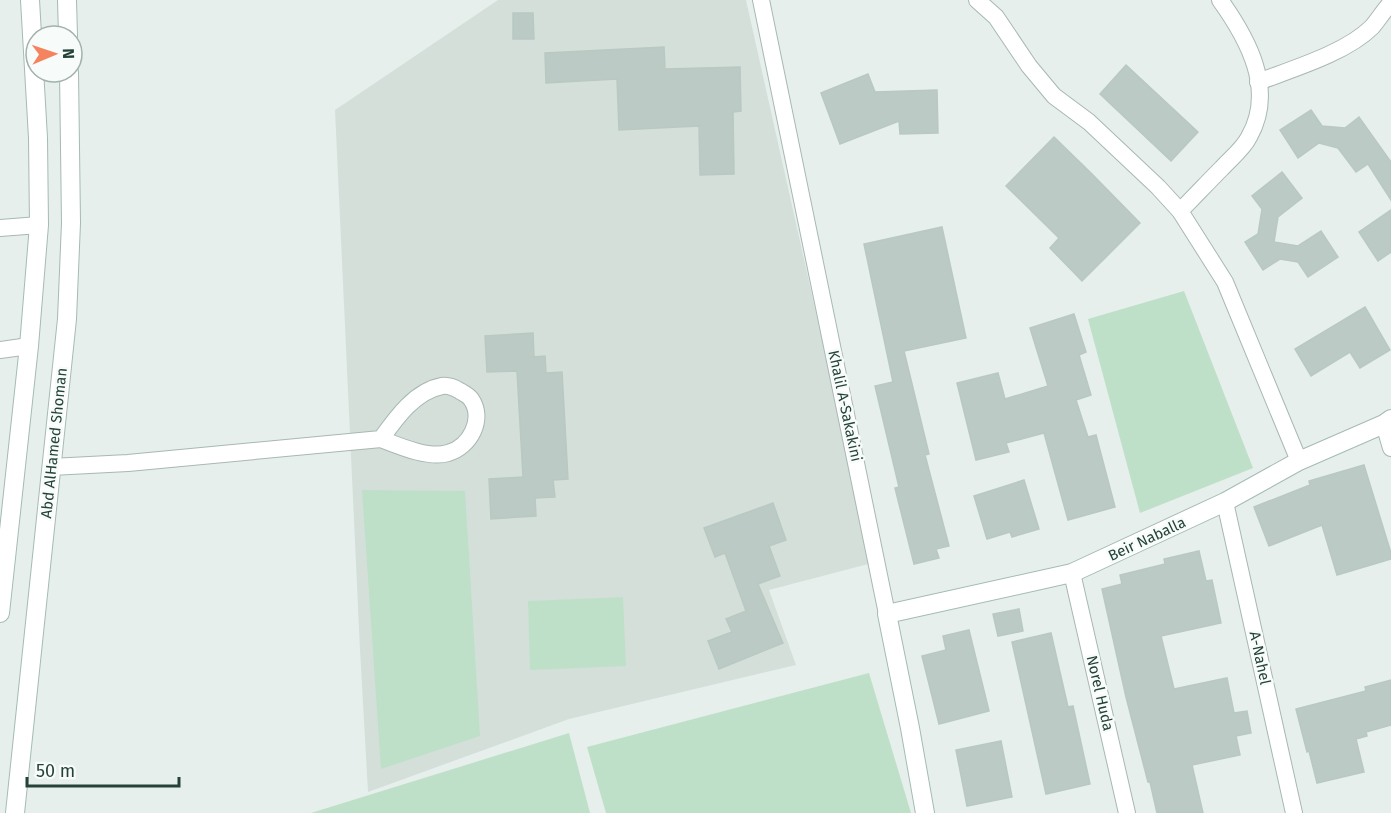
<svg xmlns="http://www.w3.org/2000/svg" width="1391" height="813" font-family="'Fira Sans',sans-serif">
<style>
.built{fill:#d4dfda}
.green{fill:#bfe0c8}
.building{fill:#bbcac4;stroke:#b8c9c2;stroke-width:1.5}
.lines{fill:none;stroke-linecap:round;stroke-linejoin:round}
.street-casing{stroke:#a8b8b2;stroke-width:18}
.secondary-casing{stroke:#a4bbb3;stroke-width:20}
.street{stroke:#fff;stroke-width:16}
.secondary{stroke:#fff;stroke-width:18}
.labels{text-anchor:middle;stroke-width:5;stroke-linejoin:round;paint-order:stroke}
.street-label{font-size:15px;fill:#24423a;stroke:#f7fbf9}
</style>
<rect width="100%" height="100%" fill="#e6efeb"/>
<path class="built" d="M498,0h248l126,563 -103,27 27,75 -227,54 -201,73 -8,-142 -25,-540z"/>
<g class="green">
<path d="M1184,291l69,177 -113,45 -52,-194z"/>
<path d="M362,490l103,1 15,245 -99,33z"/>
<path d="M623,597l3,69 -96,4 -2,-69z"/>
<path d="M869,673l42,140h-305l-19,-66z"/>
<path d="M569,733l21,80h-279z"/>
</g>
<g class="building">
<path d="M513,13h20l1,26h-21z"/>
<path d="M664,47l1,22 75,-2 1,44 -8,1 1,62 -34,1 -1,-49 -80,4 -2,-51 -71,4 -1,-30z"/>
<path d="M1126,65l72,67 -27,29 -71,-67z"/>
<path d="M868,74l7,18 62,-2 1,43 -38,1 -1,-13 -59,23 -19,-51z"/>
<path d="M1311,110l11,16 23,2 14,-11 32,45v38l-23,-36 -12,8 -18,-24 -19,-5 -21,15 -18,-28z"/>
<path d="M1054,137l37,36 49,50 -58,58 -32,-33 9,-10 -53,-52z"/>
<path d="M1282,172l20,26 -24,19 -4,25 24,4 23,-15 17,26 -30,20 -10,-15 -18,-3 -17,11 -18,-28 13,-8 4,-25 -10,-13z"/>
<path d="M1391,210v42l-13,9 -19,-29z"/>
<path d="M942,227l24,111 -62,13 25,103 -4,1 24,91 -13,3 3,9 -25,6 -19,-76 4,-1 -24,-101 18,-4 -29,-138z"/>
<path d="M1365,307l25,43 -30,18 -10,-16 -39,24 -16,-27z"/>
<path d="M1074,314l12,38 -7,3 12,40 -15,5 12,37 8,-2 19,72 -47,13 -24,-87 -38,10 3,9 -33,8 -19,-77 41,-10 7,26 43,-13 -18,-58z"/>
<path d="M533,333l1,24 11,-1 1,17 16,-1 6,107 -15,1 2,17 -20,1 1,18 -45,3 -2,-40 34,-2 -6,-106 -30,1 -2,-36z"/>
<path d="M1364,465l27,88v6l-54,16 -15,-50 -53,21 -15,-39 56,-22 -1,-4z"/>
<path d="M1024,480l15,49 -27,8 -2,-5 -23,7 -13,-43z"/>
<path d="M773,503l13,37 -17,6 11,30 -22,8 25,59 -64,26 -11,-28 24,-9 -6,-13 20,-8 -21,-58 -10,4 -11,-29z"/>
<path d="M1199,551l7,30 6,-1 9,43 -60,13 13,53 53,-11 7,35 13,-2 4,22 -15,3 4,19 -48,10 11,48h-46l-7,-31h-2l-22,-85 -24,-108 20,-5 -2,-9 45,-11 -1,-5z"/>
<path d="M1019,609l4,22 -25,5 -5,-22z"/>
<path d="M969,630l20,81 -50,13 -17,-68 24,-6 -3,-14z"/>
<path d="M1051,633l17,74 5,-1 17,78 -44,10 -34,-152z"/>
<path d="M1391,680v45l-25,7 1,4 -11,3 8,33 -47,11 -8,-32 -2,1 -11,-43 70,-18 -1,-4z"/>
<path d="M1001,741l11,56 -45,9 -11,-56z"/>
</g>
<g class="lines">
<g class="street-casing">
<g id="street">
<path d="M761,0l126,614"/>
<path d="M977,0l19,17 33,49 25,30 35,26 69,65 22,24 45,71 74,179"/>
<path d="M1258,82c34,-13 88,-29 114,-55 6,-7 11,-15 17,-22"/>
<path d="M1180,211c14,-14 28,-29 42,-43 9,-10 21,-19 27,-31 27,-47 -1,-98 -29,-137"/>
<path d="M0,228l39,-3"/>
<path d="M0,350l29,-4"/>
<path d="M1384,424l7,24"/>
<path d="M51,467l77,-4 253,-24c18,7 48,20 67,14 22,-6 37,-34 23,-54 -3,-4 -8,-6 -11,-8 -5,-3 -12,-6 -18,-5 -27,5 -46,32 -61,53"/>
<path d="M1225,502l69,311"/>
<path d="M1072,573l55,240"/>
</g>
</g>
<g class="secondary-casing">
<g id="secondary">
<path d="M67,0l1,36"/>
<path d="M0,613l29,-267 10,-121 -1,-87 -8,-138"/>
<path d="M15,813l52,-494 4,-96 -2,-151"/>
<path d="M925,813l-15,-85 -23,-114 185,-41 153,-71 74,-41 85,-37 7,-5"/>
</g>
</g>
<use href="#street" class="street"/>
<use href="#secondary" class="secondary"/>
</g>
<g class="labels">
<g class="street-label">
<text transform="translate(845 406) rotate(78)" y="5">Khalil A-Sakakini</text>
<text transform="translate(54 443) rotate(-84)" y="5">Abd AlHamed Shoman</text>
<text transform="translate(1147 539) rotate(-25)" y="5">Beir Naballa</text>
<text transform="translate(1260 658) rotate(78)" y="5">A-Nahel</text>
<text transform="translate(1100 693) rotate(77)" y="5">Norel Huda</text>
</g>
</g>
<g transform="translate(54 54) rotate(88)"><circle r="28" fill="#f7fbf9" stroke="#a3b1ad" stroke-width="1.5"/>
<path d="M0-4.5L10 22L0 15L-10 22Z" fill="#f4845f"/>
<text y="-9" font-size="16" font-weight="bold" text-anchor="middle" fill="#24423a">N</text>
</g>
<path d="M27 777v9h152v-9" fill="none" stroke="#24423a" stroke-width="3"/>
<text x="36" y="777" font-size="18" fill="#24423a" stroke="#f7fbf9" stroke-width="4.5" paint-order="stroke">50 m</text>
</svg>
